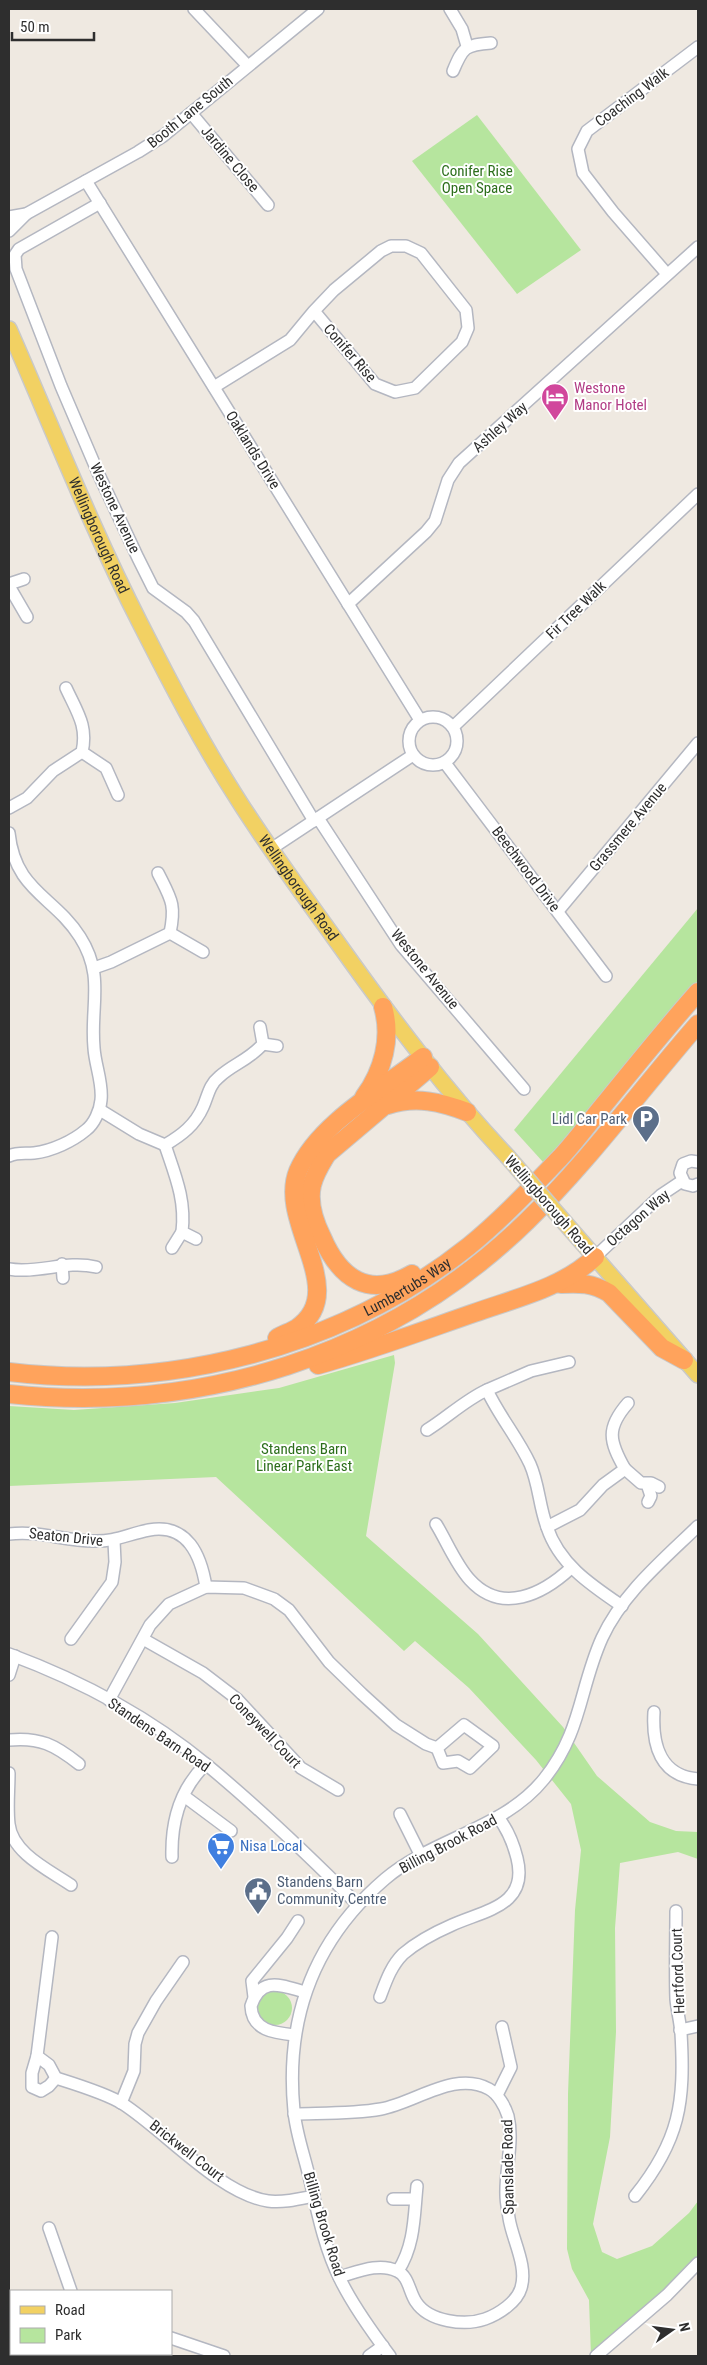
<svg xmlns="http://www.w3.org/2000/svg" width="707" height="2365" font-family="'Roboto Condensed',sans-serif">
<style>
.green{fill:#b6e59e}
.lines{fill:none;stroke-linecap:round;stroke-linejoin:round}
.minor-casing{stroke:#b4b7c1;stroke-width:14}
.major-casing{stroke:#c9c9c9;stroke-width:18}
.highway-casing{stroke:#c9c9c9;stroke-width:20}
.minor{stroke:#fff;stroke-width:11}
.major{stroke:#f2d163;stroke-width:15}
.highway{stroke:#ffa35c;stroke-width:18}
.major-bridge-casing{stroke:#c9c9c9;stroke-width:18;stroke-linecap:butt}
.major-bridge{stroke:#f2d163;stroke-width:15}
.labels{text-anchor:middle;stroke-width:4;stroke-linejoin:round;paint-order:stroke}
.street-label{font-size:15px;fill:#2e2e2e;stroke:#fff}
.park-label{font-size:15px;fill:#2c6e1b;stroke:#fff}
.hotel-label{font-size:15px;fill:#b23c85;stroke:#fff;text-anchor:start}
.service-label{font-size:15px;fill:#4e5e75;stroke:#fff;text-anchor:end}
.shop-label{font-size:15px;fill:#366cbe;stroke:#fff;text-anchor:start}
</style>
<rect width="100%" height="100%" fill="#efe9e1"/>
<g class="green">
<path d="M477,115l104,135 -64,44 -105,-133z"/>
<path d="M698,908v73l-125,149 -30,32 -29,-32z"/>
<path d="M394,1355l1,8 -29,173 112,98 85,93 34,49 53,46 26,9 22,1v27l-20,-7 -58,11 -5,65 1,104 -6,105 -17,87 9,28 15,7 35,-13 37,-33 9,-12v62l-107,93 -2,-56 -17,-31 -5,-20 1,-155 7,-184 6,-60 -10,-46 -35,-44 -67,-72 -54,-47 -11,10 -188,-174 -207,9v-80l65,4 101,-7 104,-15z"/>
<circle cx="275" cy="2008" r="17"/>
</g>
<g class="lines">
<g class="minor-casing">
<g id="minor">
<path d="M194,9l53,56"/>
<path d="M450,9l12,20 5,17"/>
<path d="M453,71c10,-24 12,-26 38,-28"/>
<path d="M191,113l77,92"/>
<path d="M86,181l334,539"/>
<path d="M100,203l-81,46 -4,6 1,14 45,117 38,89 39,83 15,30 33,24 8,9 120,200"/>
<path d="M9,217l17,-3 112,-62 25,-16 155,-127"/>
<path d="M9,231l17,-17"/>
<path d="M667,274l-54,-62 -30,-39 -5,-24 9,-18 111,-84"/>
<path d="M214,387l76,-47 24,-29 20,-21 47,-39 10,-5h15l15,7 45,57 2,18 -6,14 -47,46 -20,4 -20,-8 -61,-73"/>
<path d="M9,584l15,-5"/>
<path d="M9,586l18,31"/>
<path d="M348,604l78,-72 9,-11 13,-41 11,-17 239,-216"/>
<circle cx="433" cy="741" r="24"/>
<path d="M453,727l245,-233"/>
<path d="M82,752l24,16 12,27"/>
<path d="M445,763l161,213"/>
<path d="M9,808l18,-10 26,-27 29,-19c6,-26 -5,-40 -16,-64"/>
<path d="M318,818l83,127 123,144"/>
<path d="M9,833c6,58 45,63 71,104 25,39 10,69 14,111 1,17 9,35 7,52 -1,11 -7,24 -15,30 -13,11 -34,21 -52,23 -9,1 -16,-1 -25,3"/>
<path d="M271,849l142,-94"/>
<path d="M558,911l140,-168"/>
<path d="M170,933l33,19"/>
<path d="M94,968l17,-6 59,-29c6,-29 1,-34 -12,-60"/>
<path d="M263,1044l14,2"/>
<path d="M100,1110l39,24 26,11c17,-10 30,-20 38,-38 5,-11 6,-22 16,-30 14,-13 30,-17 44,-33l-3,-17"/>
<path d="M165,1145c10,30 21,55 17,87l14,7"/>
<path d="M698,1162l-7,-1 -8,3 -3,9 5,11 8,2 5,-2"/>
<path d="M172,1248l10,-16"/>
<path d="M595,1257l66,-62 21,-14"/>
<path d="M62,1264l1,14"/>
<path d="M9,1269c29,5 57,-9 87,-2"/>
<path d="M569,1362l-38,9 -44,19c12,26 31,48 43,74 9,20 9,42 17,63 12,37 44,58 75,79"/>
<path d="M427,1430c21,-13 38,-30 60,-40"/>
<path d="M625,1469l16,14h10l8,4"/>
<path d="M647,1484l4,12 -3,6"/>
<path d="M436,1524c11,18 20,41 34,56 32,35 73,14 101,-12"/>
<path d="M547,1527l33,-17 23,-25 22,-16c-16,-28 -19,-41 3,-66"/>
<path d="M9,1534c29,-4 55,7 84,7 22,1 35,-7 56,-11 39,-7 52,26 57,57"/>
<path d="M71,1639l41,-57 3,-20 -1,-21"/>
<path d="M143,1639l60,34 34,26 64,69 37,22"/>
<path d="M9,1654c70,26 140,63 198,111 52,43 102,91 150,139"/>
<path d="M9,1675l6,-19"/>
<path d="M109,1700l41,-75 19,-21 37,-17 38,1 30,11 15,11 40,52 33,32 34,31 30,19 11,4"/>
<path d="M654,1712c-2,33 6,64 44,67"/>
<path d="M464,1725l29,21 -23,22 -12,-7 -15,2 -6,-15z"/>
<path d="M9,1740c31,-3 46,5 70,24"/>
<path d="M9,1773c0,17 -2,34 0,51 3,29 40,46 62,61"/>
<path d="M184,1796l47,35"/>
<path d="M400,1814l21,42"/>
<path d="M172,1857c-1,-36 8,-68 34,-93"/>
<path d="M52,1937l-15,119 12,9 7,13c19,6 52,16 67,26 42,27 97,90 145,97 15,2 31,-2 46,-5"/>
<path d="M254,1997l-2,-16 35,-43 11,-17"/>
<path d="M380,1997c6,-16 11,-31 23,-43 14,-12 33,-22 49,-29 33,-15 77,-19 65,-67 -4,-16 -9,-28 -19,-41"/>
<path d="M680,2030l18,-4"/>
<path d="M295,2035c-20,-2 -43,-4 -44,-29 10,-31 31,-20 54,-14"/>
<path d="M37,2056l-5,17v14l9,4 8,-5 7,-8"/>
<path d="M497,2095l14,-28 -9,-40"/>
<path d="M121,2103l13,-32 1,-27 3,-11 18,-32 27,-39"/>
<path d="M294,2114c29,-1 59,0 87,-5 34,-6 74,-39 108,-20 9,5 16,17 19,27 6,26 -3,53 -2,79 0,8 2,15 3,23 3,21 19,48 12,70 -4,14 -22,26 -36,31 -20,7 -56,3 -69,-17 -7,-10 -7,-26 -19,-31 -18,-9 -40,1 -58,6"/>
<path d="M635,2196c45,-56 50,-94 46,-163 -1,-12 -4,-23 -5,-34 -1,-30 0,-59 0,-88"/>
<path d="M393,2199h22"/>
<path d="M49,2228l22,63"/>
<path d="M398,2271c17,-26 16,-56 19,-85"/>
<path d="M171,2338l53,18"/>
<path d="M101,2354v2"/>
<path d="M369,2356l14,-10"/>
<path d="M390,2356c-18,-24 -37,-50 -50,-77 -16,-32 -23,-69 -31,-103 -5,-21 -13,-43 -15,-65 -9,-92 20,-171 91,-232 48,-41 119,-50 159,-100 38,-47 35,-90 58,-141 21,-45 61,-78 96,-112"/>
<path d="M596,2356l71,-61 31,-32"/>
</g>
</g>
<g class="major-casing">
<g id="major">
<path id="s1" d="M9,329c43,98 82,198 131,294 30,59 61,119 97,175 32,51 68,99 103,148 52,73 106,145 167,210"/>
<path d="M566,1224l132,151"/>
</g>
</g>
<g class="highway-casing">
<g id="highway">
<path d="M364,1097c19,-26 28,-59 19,-90"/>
<path d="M388,1105c28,-9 53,-3 79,7"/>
<path d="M412,1274c-43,25 -72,5 -90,-37 -8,-16 -14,-34 -10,-52 3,-12 9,-21 15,-31l103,-87"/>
<path d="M561,1284c19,-1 31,-1 48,9l53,55 22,12"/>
<path d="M277,1338c6,-4 14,-6 20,-10 54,-37 -20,-106 1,-157 20,-47 85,-83 125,-114"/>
<path d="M318,1365c53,-15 104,-34 156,-52 42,-15 88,-25 121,-56"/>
<path id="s2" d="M9,1372c161,19 332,-24 460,-126 32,-26 61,-57 90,-87 17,-18 32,-39 48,-58 30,-37 60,-74 91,-109"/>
<path d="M9,1394c190,20 380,-38 518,-173 62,-60 114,-132 171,-197"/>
</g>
</g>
<use href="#minor" class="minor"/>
<use href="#major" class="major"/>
<use href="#highway" class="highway"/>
<g class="major-bridge-casing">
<path id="major-bridge" d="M507,1156l59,68"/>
</g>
<use href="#major-bridge" class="major-bridge"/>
</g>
<defs>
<g id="hotel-pin" transform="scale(1.4375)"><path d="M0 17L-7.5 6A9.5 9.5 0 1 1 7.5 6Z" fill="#d1479c" stroke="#fff"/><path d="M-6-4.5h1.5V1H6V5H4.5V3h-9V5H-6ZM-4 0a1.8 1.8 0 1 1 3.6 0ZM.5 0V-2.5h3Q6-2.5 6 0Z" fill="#fff"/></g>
<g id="parking-pin" transform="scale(1.4375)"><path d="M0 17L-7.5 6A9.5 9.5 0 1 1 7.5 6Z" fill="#5c6f8a" stroke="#fff"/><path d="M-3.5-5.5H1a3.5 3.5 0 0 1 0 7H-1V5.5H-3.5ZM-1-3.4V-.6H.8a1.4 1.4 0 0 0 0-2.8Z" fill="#fff"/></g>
<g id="supermarket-pin" transform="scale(1.4375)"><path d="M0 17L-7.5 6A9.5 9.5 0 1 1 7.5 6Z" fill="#3f7fe0" stroke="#fff"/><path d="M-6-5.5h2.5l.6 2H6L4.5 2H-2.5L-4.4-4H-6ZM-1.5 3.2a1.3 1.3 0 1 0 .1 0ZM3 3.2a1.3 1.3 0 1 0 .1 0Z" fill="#fff"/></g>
<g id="civic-pin" transform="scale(1.4375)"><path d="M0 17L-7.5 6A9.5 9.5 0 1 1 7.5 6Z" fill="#5c6f8a" stroke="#fff"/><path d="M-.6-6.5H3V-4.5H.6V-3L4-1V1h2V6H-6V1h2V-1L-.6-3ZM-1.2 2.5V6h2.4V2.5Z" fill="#fff"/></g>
</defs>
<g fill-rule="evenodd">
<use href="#hotel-pin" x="555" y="397"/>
<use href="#parking-pin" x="646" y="1119"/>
<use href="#supermarket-pin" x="221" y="1846"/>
<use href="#civic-pin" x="258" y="1891"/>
</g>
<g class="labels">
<g class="street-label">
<text transform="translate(632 97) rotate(-37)" y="5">Coaching Walk</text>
<text transform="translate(190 112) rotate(-39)" y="5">Booth Lane South</text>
<text transform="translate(230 159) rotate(50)" y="5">Jardine Close</text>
<text transform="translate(350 353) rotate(49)" y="5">Conifer Rise</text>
<text transform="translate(500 427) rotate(-42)" y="5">Ashley Way</text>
<text transform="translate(253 450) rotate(58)" y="5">Oaklands Drive</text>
<text transform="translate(115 508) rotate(65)" y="5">Westone Avenue</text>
<text dy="5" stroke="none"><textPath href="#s1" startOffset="225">Wellingborough Road</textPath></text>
<text transform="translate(576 610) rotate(-44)" y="5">Fir Tree Walk</text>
<text transform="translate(628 827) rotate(-50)" y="5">Grassmere Avenue</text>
<text transform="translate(526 869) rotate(53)" y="5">Beechwood Drive</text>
<text dy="5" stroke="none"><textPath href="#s1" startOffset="631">Wellingborough Road</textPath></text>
<text transform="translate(425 969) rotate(51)" y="5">Westone Avenue</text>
<text transform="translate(549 1205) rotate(49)" y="5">Wellingborough Road</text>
<text transform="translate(638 1218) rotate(-41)" y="5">Octagon Way</text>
<text dy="5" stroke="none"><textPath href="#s2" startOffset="415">Lumbertubs Way</textPath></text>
<text transform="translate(66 1537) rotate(6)" y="5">Seaton Drive</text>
<text transform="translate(265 1731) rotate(46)" y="5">Coneywell Court</text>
<text transform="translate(159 1735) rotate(34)" y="5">Standens Barn Road</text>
<text transform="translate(448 1844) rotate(-28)" y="5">Billing Brook Road</text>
<text transform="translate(678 1971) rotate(-92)" y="5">Hertford Court</text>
<text transform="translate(187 2151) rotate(38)" y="5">Brickwell Court</text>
<text transform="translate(508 2167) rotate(-91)" y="5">Spanslade Road</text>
<text transform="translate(324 2224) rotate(73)" y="5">Billing Brook Road</text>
</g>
<g class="park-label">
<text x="477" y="176">Conifer Rise<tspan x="477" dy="17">Open Space</tspan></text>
<text x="304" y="1454">Standens Barn<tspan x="304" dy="17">Linear Park East</tspan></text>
</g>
<g class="hotel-label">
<text x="574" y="393">Westone<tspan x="574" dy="17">Manor Hotel</tspan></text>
</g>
<g class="service-label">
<text x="627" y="1124">Lidl Car Park</text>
<text x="277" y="1887" text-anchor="start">Standens Barn<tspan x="277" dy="17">Community Centre</tspan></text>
</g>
<g class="shop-label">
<text x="240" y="1851">Nisa Local</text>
</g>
</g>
<rect width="707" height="2365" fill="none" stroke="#2e2e2e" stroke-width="20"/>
<rect x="10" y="2290" width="162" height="65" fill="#ffffff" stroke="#ababab"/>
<rect x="20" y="2306" width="25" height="8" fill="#f2d163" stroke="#ababab"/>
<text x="55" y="2315" font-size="15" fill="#2e2e2e">Road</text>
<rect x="20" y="2328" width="25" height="15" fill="#b6e59e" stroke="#ababab"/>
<text x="55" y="2340" font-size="15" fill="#2e2e2e">Park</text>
<g transform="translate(672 2330) rotate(76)" stroke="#ffffff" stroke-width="4" paint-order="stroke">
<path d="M0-4L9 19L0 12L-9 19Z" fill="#2e2e2e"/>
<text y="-8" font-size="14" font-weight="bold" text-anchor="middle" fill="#2e2e2e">N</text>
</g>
<path d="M12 32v8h82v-8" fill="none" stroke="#2e2e2e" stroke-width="2.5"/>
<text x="20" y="32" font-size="15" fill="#2e2e2e" stroke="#ffffff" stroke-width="4" paint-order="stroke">50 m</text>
</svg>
